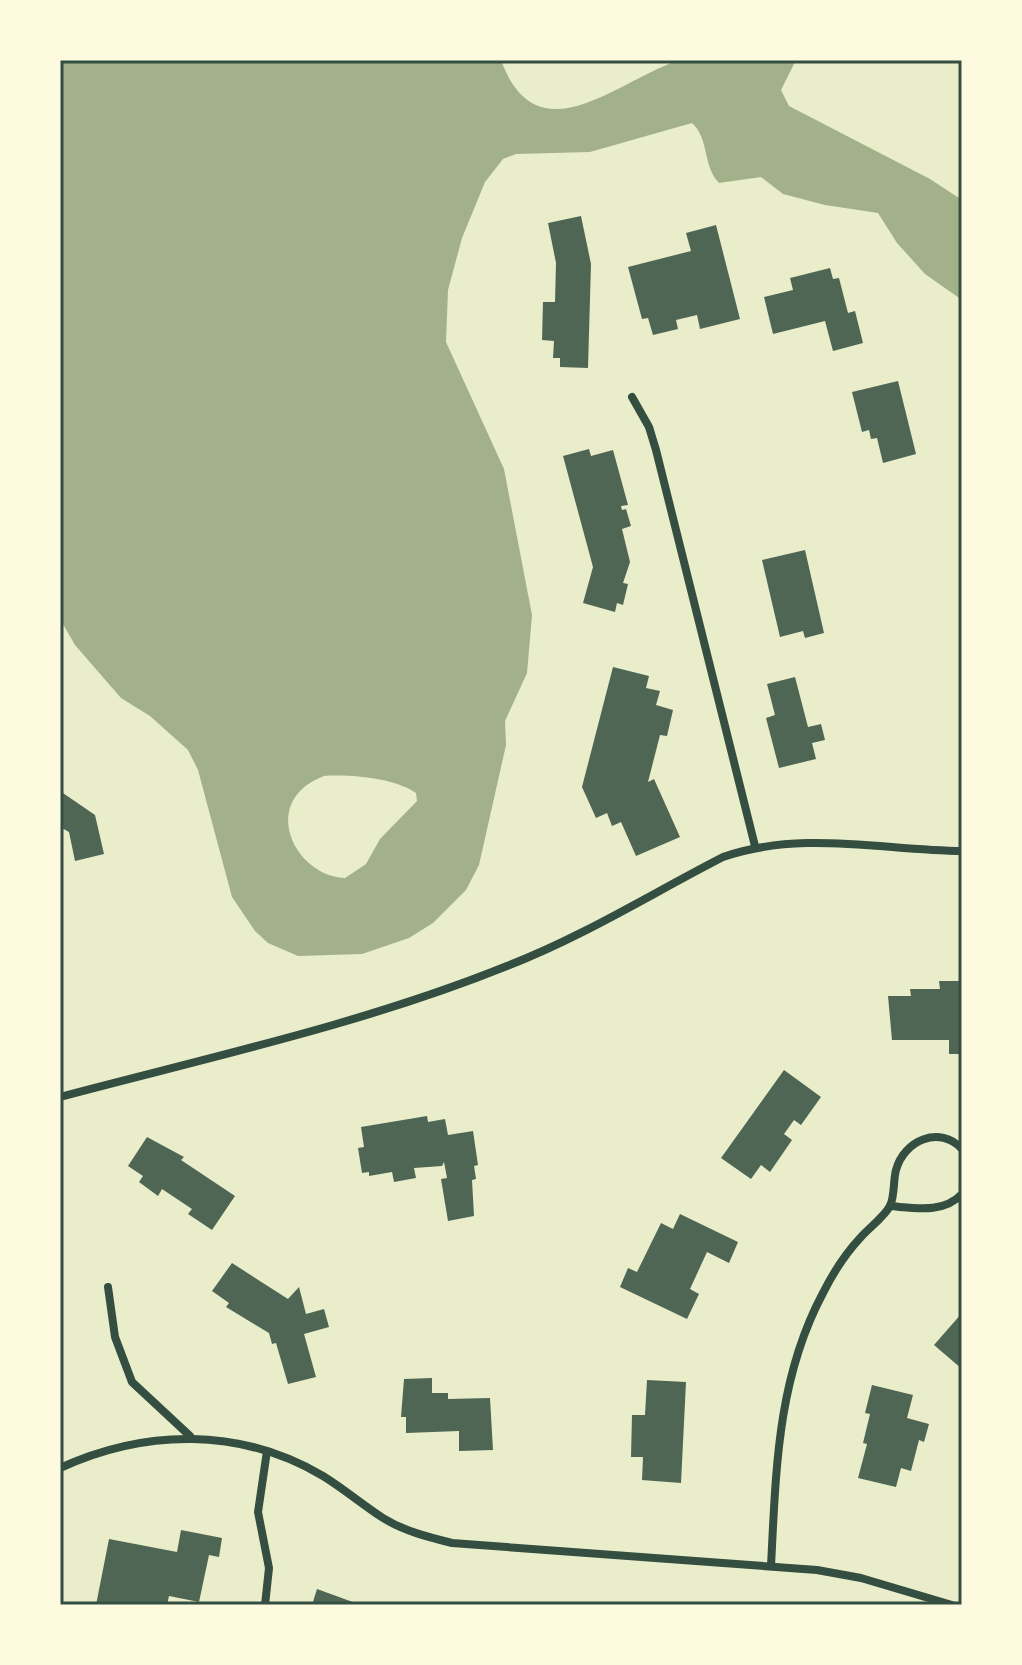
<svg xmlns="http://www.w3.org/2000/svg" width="1022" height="1665" font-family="Signika,sans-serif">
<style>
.water{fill:#a3b18a;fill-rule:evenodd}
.building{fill:#4f6655}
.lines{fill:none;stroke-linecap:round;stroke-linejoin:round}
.minor{stroke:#344e41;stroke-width:8}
.neatline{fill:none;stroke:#344e41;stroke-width:3}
</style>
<rect width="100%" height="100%" fill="#e9edc9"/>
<path class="water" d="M60,60h441c36,99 116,21 178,0 17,-5 94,0 117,0l-15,30 8,16 141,73 32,21v100l-37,-26 -28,-31 -19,-30 -53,-8 -42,-11 -22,-17 -42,6c-17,-18 -9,-43 -27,-60l-102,29 -74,2 -13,5 -18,23 -23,56 -14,52 -2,52 58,127 28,146 -5,58 -22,48 1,24 -27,120 -13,25 -33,33 -24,15 -47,16 -64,2 -30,-13 -13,-12 -23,-34 -34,-127 -10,-20 -38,-34 -29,-18 -46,-53 -15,-26zM324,776c26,-2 71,2 92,17l1,8 -37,38 -14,25 -21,14c-51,-2 -87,-77 -21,-102z"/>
<g class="building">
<path d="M581,216l10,48 -3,104 -28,-1v-9h-7l1,-17 -12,-1 1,-38h12l1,-39 -8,-40z"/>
<path d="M716,225l24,94 -40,10 -3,-14 -21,5 2,9 -25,6 -5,-17 -6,1 -14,-52 63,-16 -5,-18z"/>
<path d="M830,268l3,11 6,-1 9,35 7,-2 8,32 -30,8 -8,-30 -52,13 -9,-37 29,-7 -3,-12z"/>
<path d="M898,381l18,73 -33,9 -6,-25 -6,1 -2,-9 -7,2 -10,-40z"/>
<path d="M589,449l2,7 22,-6 15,55 -7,1 1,4 4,-1 5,17 -9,3 8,33 -7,21 5,1 -5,21 -6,-2 -2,9 -32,-9 10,-36 -30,-111z"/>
<path d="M805,550l19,83 -19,5 -2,-7 -23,6 -18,-77z"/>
<path d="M613,667l36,9 -3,12 14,3 -4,14 17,5 -6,26 -7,-1 -12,47 6,-3 26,58 -44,19 -15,-34 -9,4 -5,-13 -11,5 -14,-31z"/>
<path d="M795,677l13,50 13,-3 4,16 -13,3 4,16 -37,9 -13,-50 9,-3 -8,-31z"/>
<path d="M60,791l35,24 9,39 -29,7 -6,-29 -9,-5z"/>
<path d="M939,981h20l3,73h-13v-14h-57l-4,-44h23l-1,-7h30z"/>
<path d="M784,1070l37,27 -20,28 -7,-5 -10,14 8,6 -22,32 -9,-7 -10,14 -30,-21z"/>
<path d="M427,1116l1,6 17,-3 3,16 25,-4 5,34 -4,1 2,13 -4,1 2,36 -26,5 -7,-42 6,-1 -3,-16 -2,4 -28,2 2,10 -22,4 -2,-10 -23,4v-4l-7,1 -4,-25 6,-1 -3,-20z"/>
<path d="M147,1137l37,20 -3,3 54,36 -23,34 -24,-16 4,-5 -30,-20 -4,7 -19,-14 4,-6 -15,-10z"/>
<path d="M680,1214l58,28 -9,21 -22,-11 -17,37 9,5 -12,25 -67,-32 8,-19 9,4 24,-49 12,6z"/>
<path d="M232,1263l56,36 11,-12 7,27 18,-5 5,18 -25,7 12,43 -28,7 -12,-41 -4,1 -3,-11 -43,-26 3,-4 -17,-12z"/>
<path d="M962,1313v56l-28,-24z"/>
<path d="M432,1378v15h16v6l42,-1 3,52 -34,1v-20l-53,2v-16h-5l3,-38z"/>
<path d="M647,1380l39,2 -5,101 -39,-3 1,-23h-12l1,-42h13z"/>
<path d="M872,1385l41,10 -6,23 22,6 -5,18 -5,-2 -8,31 -10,-3 -5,19 -38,-9 9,-34 -4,-1 7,-29 -5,-1z"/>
<path d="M181,1530l41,8 -3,19 -10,-2 -10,47 -30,-6 -2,9h-71l13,-66 68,13z"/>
<path d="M317,1589l44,16h-49z"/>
</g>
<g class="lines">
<g class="minor">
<path d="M632,397l17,30 7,23 99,396"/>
<path d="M60,1097c150,-40 303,-73 447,-131 75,-29 144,-72 216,-109 78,-27 158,-7 239,-6"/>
<path d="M890,1206c25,2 53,8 72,-12"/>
<path d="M108,1287l7,50 17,45 58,54"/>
<path d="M60,1468c85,-39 180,-41 263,8 21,13 40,29 60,42 21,13 45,19 69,25l365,27 44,8 91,27"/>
<path d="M771,1566c5,-95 6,-187 52,-273 10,-20 23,-40 38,-56 8,-9 23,-20 29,-31 5,-11 3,-25 6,-36 8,-30 44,-45 66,-21"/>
<path d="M265,1605l4,-37 -11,-56 9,-61"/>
</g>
</g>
<rect width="1022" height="1665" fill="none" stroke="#fefae0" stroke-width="124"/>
<rect x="62" y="62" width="898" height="1541" class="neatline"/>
</svg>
